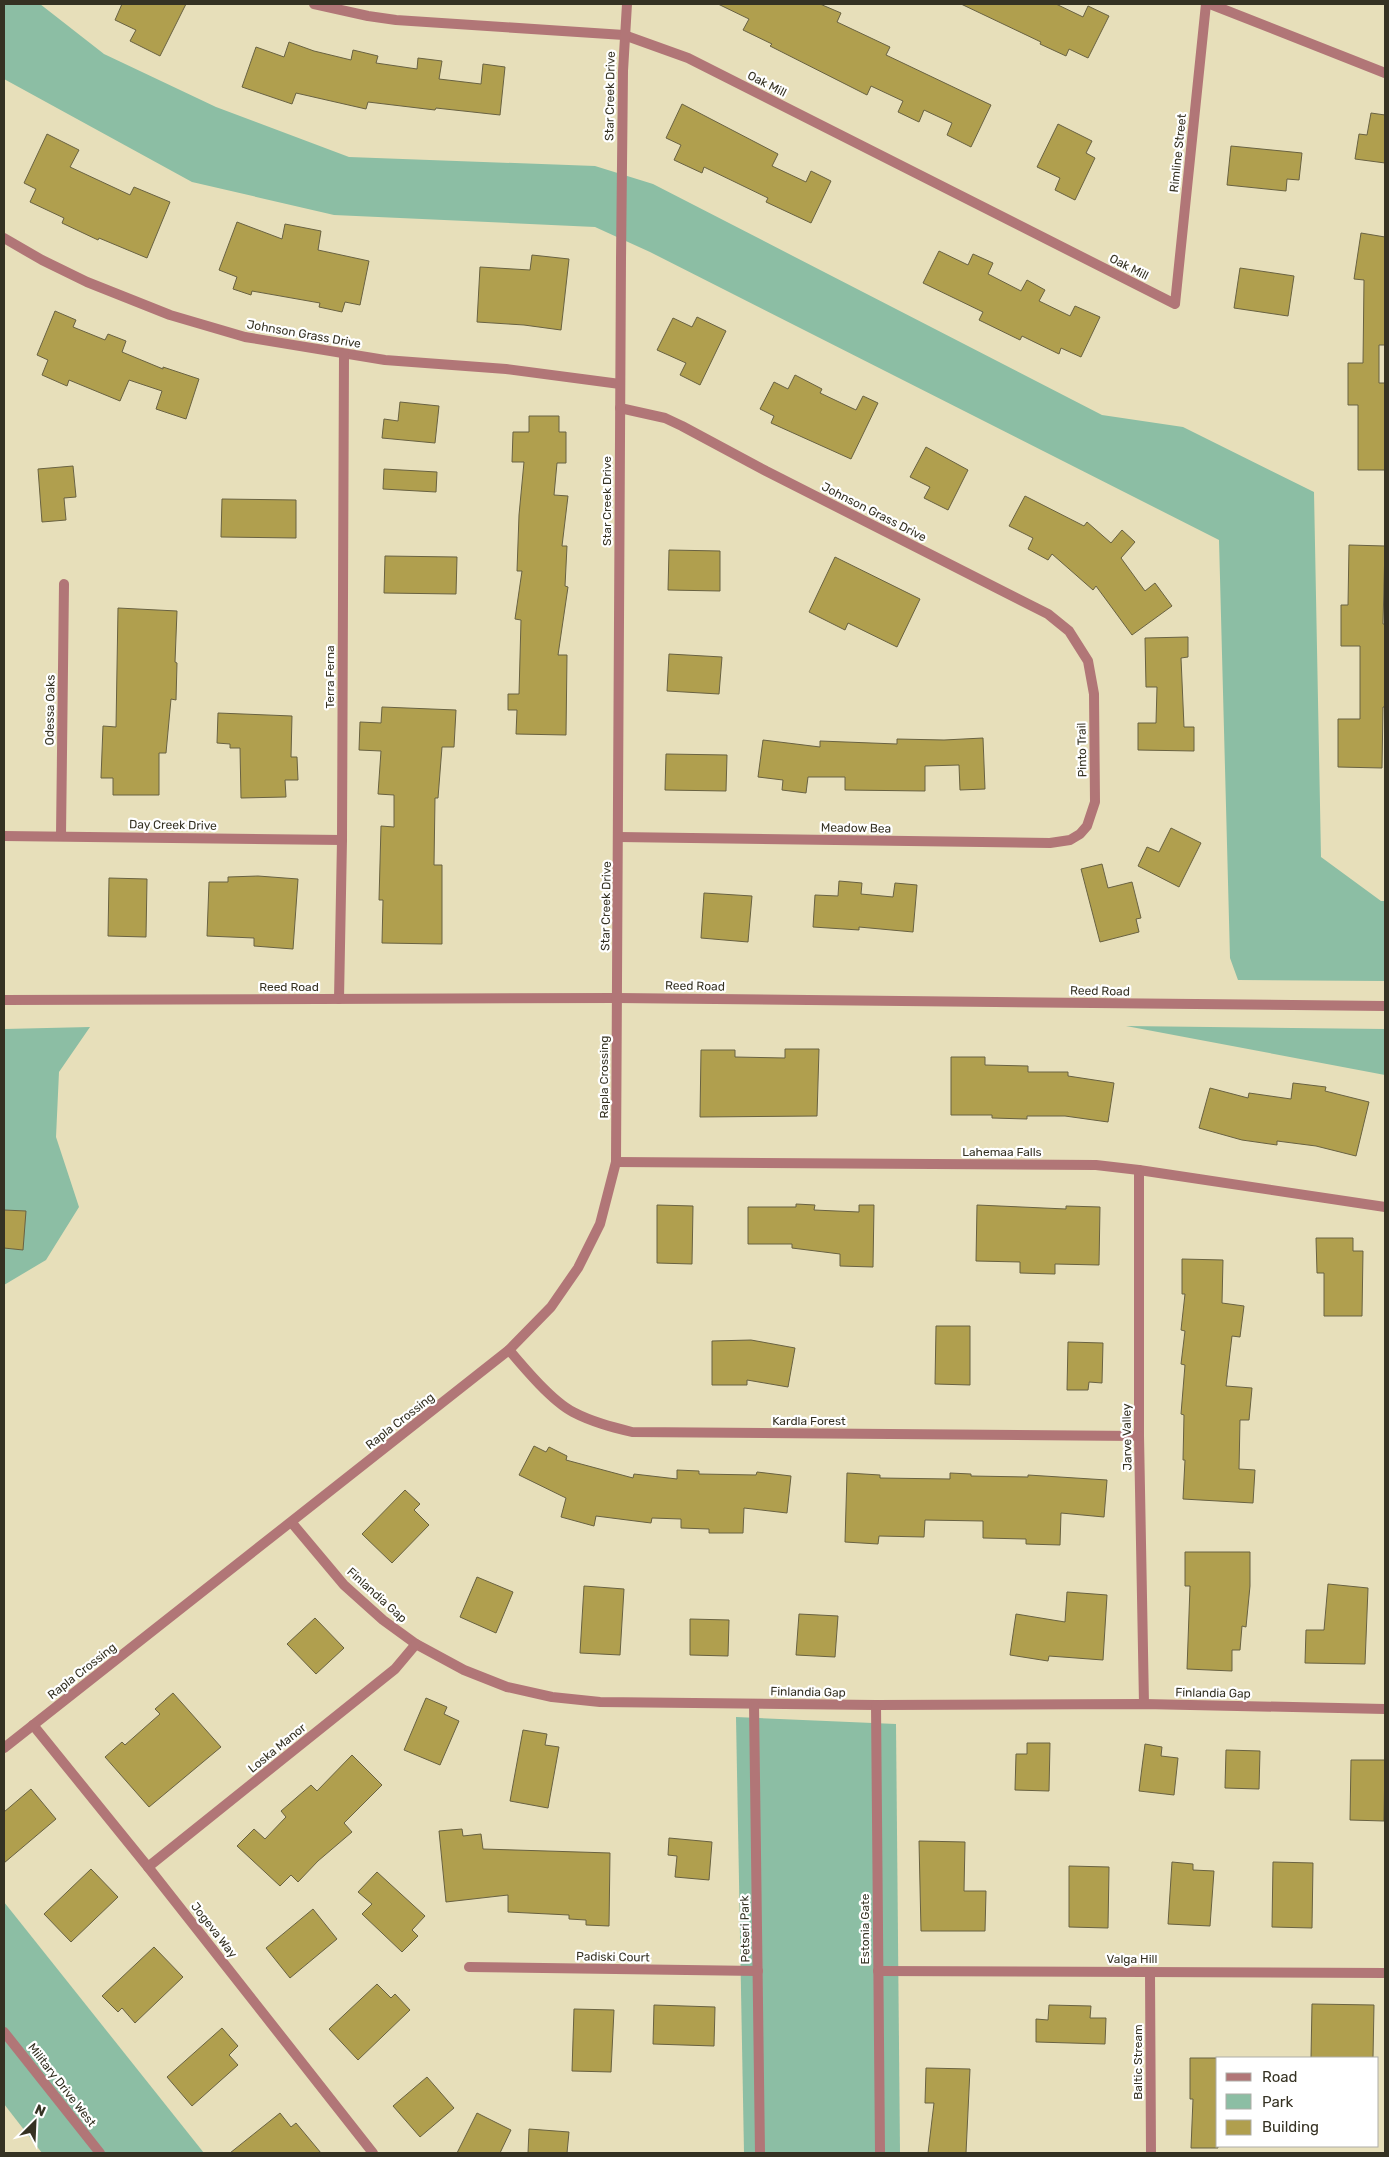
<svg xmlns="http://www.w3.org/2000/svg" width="1389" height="2157" font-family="Rubik,sans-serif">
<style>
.green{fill:#8cbea4}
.building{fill:#b09f4e;stroke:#696242}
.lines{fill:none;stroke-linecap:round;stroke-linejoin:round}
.minor{stroke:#b17677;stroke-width:10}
.tertiary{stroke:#b17677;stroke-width:10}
.labels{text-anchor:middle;stroke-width:4.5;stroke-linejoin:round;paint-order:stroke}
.street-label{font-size:12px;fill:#353223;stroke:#fff}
</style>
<rect width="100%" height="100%" fill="#e7dfba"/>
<g class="green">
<path d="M4,4h36l64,50 112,53 133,50 246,9 58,18 449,231 81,12 131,65 7,365 60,44h4v80l-147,-1 -8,-22 -11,-418 -569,-288 -55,-25 -261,-12 -142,-33 -188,-103z"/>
<path d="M1126,1026l259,3v46z"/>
<path d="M90,1027l-31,45 -3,65 23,70 -33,53 -42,25v-37l19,1 2,-38 -21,-1v-181z"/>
<path d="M736,1717l160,7 4,429h-156z"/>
<path d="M4,1902l200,251h-162l-38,-49z"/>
</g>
<g class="building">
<path d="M122,4h64l-26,52 -30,-15 6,-11 -21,-10z"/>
<path d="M718,4h102l21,9 -4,9 53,25 -4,8 105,50 -20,42 -24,-12 5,-12 -28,-13 -5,12 -21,-10 5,-11 -32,-15 -4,9 -97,-49 2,-2 -29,-14 6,-11z"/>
<path d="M961,4h95l27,13 5,-11 21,10 -21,42 -19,-9 -3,7 -26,-12 1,-2z"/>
<path d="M289,42l25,9 37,9 2,-10 25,6 -2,7 41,6 1,-11 24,3 -3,18 42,5 2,-20 22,3 -5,48 -64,-7 -1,2 -67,-8 -2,7 -70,-16 -4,11 -50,-17 14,-40 28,10z"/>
<path d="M682,104l96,50 -6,12 34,16 5,-11 20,10 -20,42 -45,-21 2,-4 -64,-31 -2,6 -28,-13 7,-15 -15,-7z"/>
<path d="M1371,113l14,2v48l-30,-4 4,-25 8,1z"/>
<path d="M1058,124l34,17 -6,12 9,5 -20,42 -20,-10 5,-12 -23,-11z"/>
<path d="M47,134l32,16 -9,17 60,28 4,-8 36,15 -23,56 -48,-20 -1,2 -36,-17 2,-5 -34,-16 6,-13 -12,-6z"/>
<path d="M1231,146l71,7 -3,27 -12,-1 -1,12 -59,-6z"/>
<path d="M237,222l45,17 3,-15 36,7 -3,19 51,11 -9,44 -15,-3 -3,10 -23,-5 1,-4 -68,-12 -1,4 -18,-6 4,-12 -18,-7z"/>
<path d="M1361,233l24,4v108h-6v38h6v87h-27v-65h-10v-42h15l1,-83 -10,-1z"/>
<path d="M939,251l29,14 5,-11 20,9 -5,11 33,17 6,-11 18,10 -6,11 31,15 5,-10 25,11 -19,40 -20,-9 -2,6 -37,-18 -2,4 -41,-20 4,-8 -60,-29z"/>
<path d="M532,255l37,4 -8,71 -37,-5 -47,-3 3,-55 50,3z"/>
<path d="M1240,268l54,8 -6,40 -54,-8z"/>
<path d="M55,311l21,9 -3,7 32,13 3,-6 18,7 -4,11 41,17v-2l36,12 -13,40 -30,-10 6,-18 -33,-11 -9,21 -51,-21 -2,6 -25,-11 6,-15 -11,-5z"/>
<path d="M697,317l29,14 -26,54 -20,-10 6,-12 -29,-13 16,-32 19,9z"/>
<path d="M795,375l27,14 -2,4 36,17 7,-14 15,7 -27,56 -80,-36 3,-7 -14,-7 14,-27 14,7z"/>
<path d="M400,402l39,4 -4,37 -53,-5 2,-19 14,2z"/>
<path d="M529,416h30v16h7v31h-9l-3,32 14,1 -6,50h5l-2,40 3,1 -10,68h9l-1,80 -50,-1 1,-24h-9v-16h11l2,-74 -6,-1 7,-48h-5l2,-56 5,-53h-12l1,-30h16z"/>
<path d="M926,447l42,23 -20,40 -24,-12 6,-11 -20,-10z"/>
<path d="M73,466l3,31 -12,1 2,22 -24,2 -4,-53z"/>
<path d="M384,469l53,3 -1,20 -53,-3z"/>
<path d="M1025,496l59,30 3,-4 24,21 11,-13 13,12 -14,16 24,33 10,-8 17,23 -40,29 -36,-49 -3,4 -41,-36 -4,6 -20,-11 5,-11 -24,-12z"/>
<path d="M222,499l74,1v38l-75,-1z"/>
<path d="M1349,545l36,1 -2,78h2v83h-2l-1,61 -44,-1v-48h22v-73h-19v-41h7z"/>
<path d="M669,550l51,1v40l-52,-1z"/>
<path d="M385,556l72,1 -1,37 -72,-1z"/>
<path d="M835,557l85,42 -23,48 -49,-24 -3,7 -36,-18z"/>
<path d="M118,608l59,3 -2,51 2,1 -1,37 -5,-1 -5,54h-7v42h-46v-17h-12l2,-52 13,1z"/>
<path d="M1188,637v20l-7,1 3,69h10v24l-56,-1v-27h18l1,-36h-11l-1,-49z"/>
<path d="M669,654l53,3 -3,37 -52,-3z"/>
<path d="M382,707l74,3 -2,37h-12l-4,51h-3l-1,67h8v79l-60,-1 1,-43h-4l2,-74 13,1v-32l-16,-1 3,-43 -22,-1 1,-28 21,1z"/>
<path d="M218,713l74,3 -1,41h6l1,23h-13l1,17 -45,1 -1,-50h-10v-4l-13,-1z"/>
<path d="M983,738l2,51 -25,1 -1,-25 -34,1v25l-80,-1v-13h-37l-2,16 -24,-3 1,-10 -25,-3 5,-37 57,7v-6l77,3v-5l47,1z"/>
<path d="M666,754l61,1 -1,36 -61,-1z"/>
<path d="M1171,828l30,15 -22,44 -41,-21 9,-19 12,5z"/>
<path d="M1102,864l6,24 24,-6 9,36 -5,1 3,13 -39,10 -19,-73z"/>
<path d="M258,876l40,3 -5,70 -39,-3v-8l-47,-2 2,-54h19v-5z"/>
<path d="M109,878l38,1 -1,58 -38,-1z"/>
<path d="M839,881l23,2 -1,11 32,3 2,-14 22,2 -4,47 -54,-5v3l-46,-3 2,-32 23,1z"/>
<path d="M704,893l48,3 -4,46 -47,-4z"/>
<path d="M785,1049h34l-2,67 -117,1 1,-67h34v7l50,1z"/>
<path d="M951,1057h34v8l43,1v6h40v4l46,7 -6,39 -43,-6h-38v3l-35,-1v-3h-41z"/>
<path d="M1293,1083l33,4 -1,4 44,11 -13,54 -40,-10 -39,-5v4l-35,-5 -43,-12 11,-40 38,10 1,-5 42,6z"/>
<path d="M796,1204l19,1 -1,5 45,2v-7h15l-1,62 -33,-1v-12l-48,-6v-4h-44v-37h48z"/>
<path d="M657,1205l36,1 -1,58 -35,-1z"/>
<path d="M977,1205l89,4v-3l34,1 -1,58 -44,-1v10l-35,-1v-11l-44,-1z"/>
<path d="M4,1210l22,1 -3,39 -19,-2z"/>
<path d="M1316,1238h37v13h10l-1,65h-38v-43h-7z"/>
<path d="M1182,1259l41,1 -1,43 22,3 -4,31 -8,-1 -6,50 26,2 -3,32h-9l-1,49 16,1 -2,33 -70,-4 2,-39h-2l1,-45 -3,-1 4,-49 -4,-1 4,-33 -4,-1 4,-36h-3z"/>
<path d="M936,1326h34v59l-35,-1z"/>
<path d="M751,1340l44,8 -7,39 -41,-7v5h-35v-44z"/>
<path d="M1068,1342l35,1 -1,40 -13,-1 -1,8h-21z"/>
<path d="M534,1446l12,6 3,-5 18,9 -1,4 67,18 1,-4 43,5v-9l22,1v3l57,1 1,-3 34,4 -4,37 -43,-5 -1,25h-34v-4l-28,-1v-9l-29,-1 -1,5 -55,-7 -2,10 -33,-9 5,-19 -47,-23z"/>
<path d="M847,1473l33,2v3l70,1v-6l21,1v2l57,1v-2l79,5 -3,37 -43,-4 -1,32 -34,-1v-5l-43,-1v-17l-58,-1 -1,17 -45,-1 -1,8 -33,-2z"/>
<path d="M405,1490l15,14 -6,6 15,15 -37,38 -30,-29z"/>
<path d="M1185,1552h65v34l-4,41 -4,-1 -2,24h-8v21l-45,-2 3,-83h-5z"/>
<path d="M477,1577l36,15 -17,41 -36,-16z"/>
<path d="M1328,1584l40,4 -3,76 -60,-1 1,-33h18z"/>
<path d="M584,1586l40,3 -4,66 -40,-2z"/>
<path d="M1067,1592l40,3 -4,65 -54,-4 -1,5 -38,-6 6,-41 49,8z"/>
<path d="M799,1614l39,2 -3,41 -39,-2z"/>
<path d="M315,1618l29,30 -28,26 -29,-30z"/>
<path d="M690,1619l39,1 -1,36 -38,-1z"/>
<path d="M173,1693l48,54 -72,60 -44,-50 17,-15 3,3 35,-31 -5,-5z"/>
<path d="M426,1698l21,9 -3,7 15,7 -19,44 -36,-15z"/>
<path d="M523,1730l24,4 -2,11 14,2 -11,61 -38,-7z"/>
<path d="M1027,1743h23l-1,48 -34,-1 1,-36h11z"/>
<path d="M1145,1744l17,3 -1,9 17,2 -4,37 -35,-4z"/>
<path d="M1226,1750l34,1 -1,38 -34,-1z"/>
<path d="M352,1755l30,30 -38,38 8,9 -34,29 -20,21 -7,-7 -11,11 -43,-40 17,-17 11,10 21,-22 -5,-6 30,-26 6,6z"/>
<path d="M1351,1760h34l-1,61 -34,-1z"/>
<path d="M31,1789l25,30 -52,44v-51z"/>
<path d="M462,1829l1,7 18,-2 2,15 127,4 -1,73 -23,-1v-5l-17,-1v-4l-61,-3v-17l-62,7 -7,-71z"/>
<path d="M669,1838l43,4 -3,38 -34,-3 2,-21 -9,-1z"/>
<path d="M919,1841l46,1 -1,49h22l-1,40h-64z"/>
<path d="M1172,1862l21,2v6l21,1 -4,55 -42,-2z"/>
<path d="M1273,1862l40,1 -1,65 -40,-1z"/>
<path d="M1069,1866l40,1 -1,61 -39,-1z"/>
<path d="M91,1869l27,28 -47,45 -27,-28z"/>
<path d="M377,1872l48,44 -13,14 6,6 -16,16 -40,-38 10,-10 -14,-12z"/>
<path d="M313,1909l24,30 -47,39 -24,-30z"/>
<path d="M154,1947l29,30 -48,46 -13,-15 -4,4 -16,-16z"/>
<path d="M377,1984l14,14 4,-4 15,16 -52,50 -29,-31z"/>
<path d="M1312,2004l62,1 -1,53h-62z"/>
<path d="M654,2005l61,2 -1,39 -61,-2z"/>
<path d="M1049,2005l42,1 -1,12h16l-1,26 -69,-2v-23l12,1z"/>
<path d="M574,2009l40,1 -3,62 -39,-1z"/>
<path d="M222,2028l16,18 -9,9 9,10 -46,41 -25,-29z"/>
<path d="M1190,2058h28v90h-27l2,-49h-3z"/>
<path d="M926,2068l44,1 -4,84h-38l6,-50h-9z"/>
<path d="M427,2077l27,31 -34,29 -27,-31z"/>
<path d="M280,2113l11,14 5,-4 25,30h-91z"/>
<path d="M477,2113l34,17 -11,23h-43z"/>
<path d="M529,2129l40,3 -2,21h-39z"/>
</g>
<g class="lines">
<g class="minor">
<path d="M314,4l54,12 28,4 228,15 64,23 487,246 31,-300"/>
<path d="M4,238l38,22 45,22 83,33 75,22 140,23 121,9 114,15"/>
<path d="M4,836l338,4"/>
<path d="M61,836l3,-252"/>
<path d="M619,837l431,6 20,-3 10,-6 7,-8 8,-24 -1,-108 -6,-33 -19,-30 -21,-17 -282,-143 -84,-45 -17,-8 -45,-10"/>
<path d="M339,999l3,-159 2,-486"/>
<path d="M616,1162l480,3 43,5 246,37"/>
<path d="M1139,1170v266l5,268"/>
<path d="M509,1350c16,19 43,51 64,62 19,10 39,15 59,20l507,4"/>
<path d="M292,1523l52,62 39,35 33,24 48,26 43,17 45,10 48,5 276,3 268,-1 241,5"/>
<path d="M754,1704l6,449"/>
<path d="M876,1705l4,448"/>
<path d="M33,1725l115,142 225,286"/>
<path d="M148,1867l247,-198 21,-25"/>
<path d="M469,1967l289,4"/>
<path d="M878,1971l507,2"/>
<path d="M1150,1972l1,181"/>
</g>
<g class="tertiary">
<path d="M1210,4l175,69"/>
<path d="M4,1000l613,-2 768,8"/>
<path d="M4,1748l505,-398 42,-43 27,-39 22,-44 16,-62 5,-903 2,-188 4,-67"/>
<path d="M4,2032l96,121"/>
</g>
</g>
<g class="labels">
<g class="street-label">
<text transform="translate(767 84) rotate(27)" y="4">Oak Mill</text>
<text transform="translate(610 96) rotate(-89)" y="4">Star Creek Drive</text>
<text transform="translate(1178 153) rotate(-84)" y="4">Rimline Street</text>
<text transform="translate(1129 267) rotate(27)" y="4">Oak Mill</text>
<text transform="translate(304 334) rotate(10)" y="4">Johnson Grass Drive</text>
<text transform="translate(607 501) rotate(-90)" y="4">Star Creek Drive</text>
<text transform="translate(874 512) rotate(27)" y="4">Johnson Grass Drive</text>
<text transform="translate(330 677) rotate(-90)" y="4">Terra Ferna</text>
<text transform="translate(50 710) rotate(-89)" y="4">Odessa Oaks</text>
<text transform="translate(1082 750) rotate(-91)" y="4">Pinto Trail</text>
<text transform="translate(173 825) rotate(1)" y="4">Day Creek Drive</text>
<text transform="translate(856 828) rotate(1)" y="4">Meadow Bea</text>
<text transform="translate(606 906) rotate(-89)" y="4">Star Creek Drive</text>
<text transform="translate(695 986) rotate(1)" y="4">Reed Road</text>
<text x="289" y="991">Reed Road</text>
<text transform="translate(1100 991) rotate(1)" y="4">Reed Road</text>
<text transform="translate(604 1077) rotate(-90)" y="4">Rapla Crossing</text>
<text x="1002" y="1156">Lahemaa Falls</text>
<text transform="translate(400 1421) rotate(-38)" y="4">Rapla Crossing</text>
<text x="809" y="1425">Kardla Forest</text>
<text transform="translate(1127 1437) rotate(-91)" y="4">Jarve Valley</text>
<text transform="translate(377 1595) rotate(42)" y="4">Finlandia Gap</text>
<text transform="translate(82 1671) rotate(-38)" y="4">Rapla Crossing</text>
<text transform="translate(808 1692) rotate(1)" y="4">Finlandia Gap</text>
<text transform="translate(1213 1693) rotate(1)" y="4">Finlandia Gap</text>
<text transform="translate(277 1748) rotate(-39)" y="4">Loska Manor</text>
<text transform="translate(745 1929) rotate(-91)" y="4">Petseri Park</text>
<text transform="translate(865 1929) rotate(-90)" y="4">Estonia Gate</text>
<text transform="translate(214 1930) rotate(52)" y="4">Jogeva Way</text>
<text transform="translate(613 1957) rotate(1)" y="4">Padiski Court</text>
<text x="1132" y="1963">Valga Hill</text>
<text transform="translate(1138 2062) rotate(-90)" y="4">Baltic Stream</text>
<text transform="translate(62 2085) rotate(52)" y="4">Military Drive West</text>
</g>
</g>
<rect width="1389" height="2157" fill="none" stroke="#353223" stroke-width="10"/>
<rect x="1216" y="2057" width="162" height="90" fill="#ffffff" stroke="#aeada7"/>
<rect x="1226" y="2073" width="25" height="8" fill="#b17677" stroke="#aeada7"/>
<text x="1262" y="2082" font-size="15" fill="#353223">Road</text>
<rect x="1226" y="2094" width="25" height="15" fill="#8cbea4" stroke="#aeada7"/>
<text x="1262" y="2107" font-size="15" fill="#353223">Park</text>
<rect x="1226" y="2120" width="25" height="15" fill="#b09f4e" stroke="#aeada7"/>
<text x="1262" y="2132" font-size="15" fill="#353223">Building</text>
<g transform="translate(35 2122) rotate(24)" stroke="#ffffff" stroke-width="4" paint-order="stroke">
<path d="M0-4L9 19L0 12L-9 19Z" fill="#353223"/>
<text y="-8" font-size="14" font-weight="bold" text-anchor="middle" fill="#353223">N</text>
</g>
</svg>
